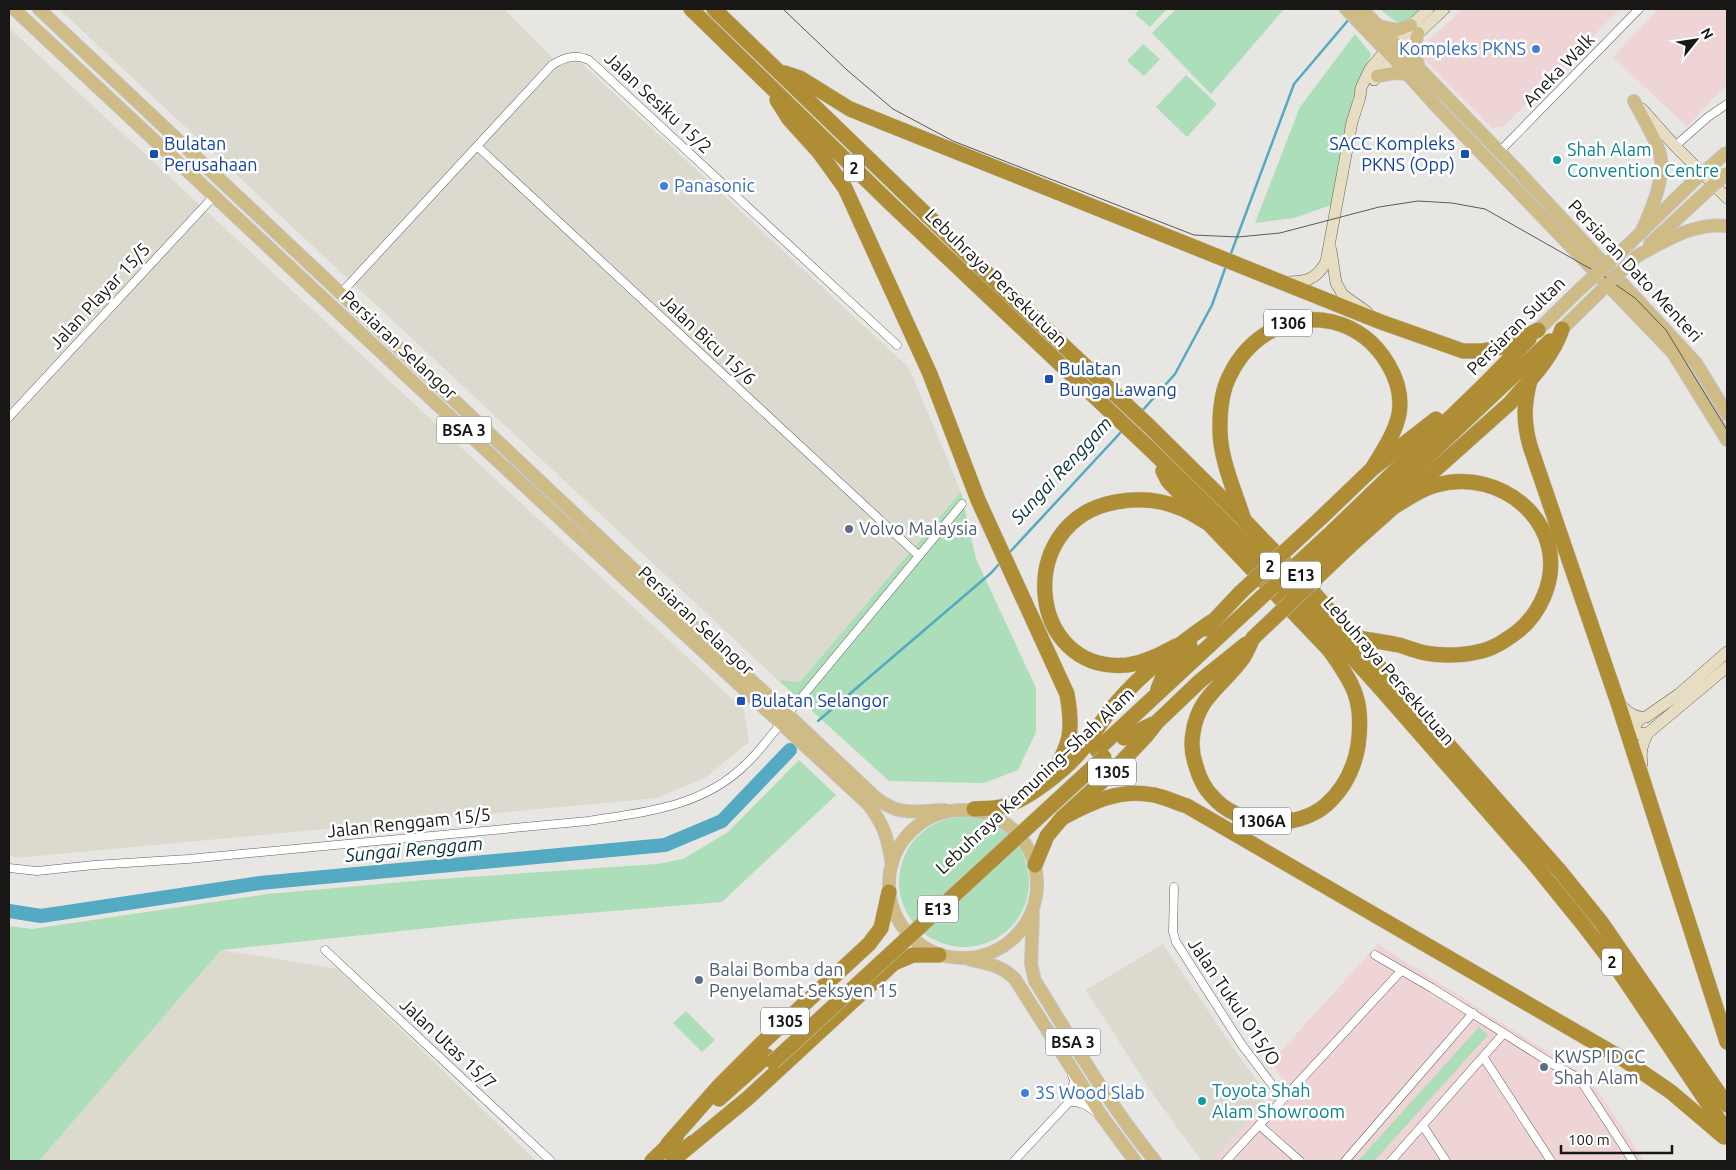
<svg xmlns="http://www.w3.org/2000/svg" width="1736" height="1170" font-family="Ubuntu,sans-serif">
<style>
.commercial{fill:#efd4d5}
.built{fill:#dcd9ce}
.green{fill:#abdeb9}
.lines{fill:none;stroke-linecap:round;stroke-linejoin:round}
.stream{stroke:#54a9c3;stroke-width:2.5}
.river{stroke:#54a9c3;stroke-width:14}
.street-casing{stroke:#62615d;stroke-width:9}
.secondary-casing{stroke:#62615d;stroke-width:12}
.primary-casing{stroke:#c3c3c2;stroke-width:14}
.highway-casing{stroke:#c3c3c2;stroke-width:16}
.street{stroke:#fff;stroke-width:8}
.secondary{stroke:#e7ddc2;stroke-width:11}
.primary{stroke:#cebb85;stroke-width:12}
.highway{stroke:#ae8d34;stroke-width:15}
.tram{stroke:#5b5a58;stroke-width:1}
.primary-bridge-casing{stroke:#c3c3c2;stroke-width:14;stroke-linecap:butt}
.highway-bridge-casing{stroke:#c3c3c2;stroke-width:16;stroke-linecap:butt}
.primary-bridge{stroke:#cebb85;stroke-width:12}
.highway-bridge{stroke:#ae8d34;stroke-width:15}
.shop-dot{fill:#3f7fe0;stroke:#fff;stroke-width:2}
.transit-dot{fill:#1a4fb4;stroke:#fff;stroke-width:2}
.culture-dot{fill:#0f9aa8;stroke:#fff;stroke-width:2}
.service-dot{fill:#5c6f8a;stroke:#fff;stroke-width:2}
.labels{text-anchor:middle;stroke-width:5;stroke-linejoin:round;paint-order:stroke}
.shield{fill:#fff;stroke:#5d5d5c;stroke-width:1}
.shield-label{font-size:16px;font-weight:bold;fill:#181716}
.shop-label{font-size:18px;fill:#366cbe;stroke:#fff;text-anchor:start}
.street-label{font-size:18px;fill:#181716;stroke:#fff}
.transit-label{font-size:18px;fill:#164399;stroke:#fff;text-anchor:start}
.culture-label{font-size:18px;fill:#0d838f;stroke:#fff;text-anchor:start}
.service-label{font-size:18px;fill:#4e5e75;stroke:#fff;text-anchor:start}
.water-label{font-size:19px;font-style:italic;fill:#08313d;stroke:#fff}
</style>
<rect width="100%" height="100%" fill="#e7e6e2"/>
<g class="commercial">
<path d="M1463,9h157l-117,118 -11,1 -68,-69 5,-19z"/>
<path d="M1659,9h68v75l-40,43 -74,-70z"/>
<path d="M1378,944l212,135 54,82h-433l74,-79 -14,-20z"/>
</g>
<g class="built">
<path d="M59,9h445l56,56 19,-4 330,307 52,124 -161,190 -22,-2z"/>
<path d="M9,28l735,682 5,32 -43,35 -49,21 -641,60 -7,-4z"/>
<path d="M1163,944l68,101 34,47 -1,12 -53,57h-9l-50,-68 -66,-103z"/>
<path d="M221,950l117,19 198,192h-497z"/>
</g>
<g class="green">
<path d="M1140,9h27l-17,18 -15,-13z"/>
<path d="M1176,9h108l-73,85 -59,-61z"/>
<path d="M1379,9h43l-21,16z"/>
<path d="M1355,34l16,20 -16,38 -24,113 -37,13 -39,5 45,-116z"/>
<path d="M1143,44l17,15 -16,17 -17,-15z"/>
<path d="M1186,75l31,29 -30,33 -31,-30z"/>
<path d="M961,492l15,67 60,129v44l-18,38 -34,13 -95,-2 -111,-101 22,2z"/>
<path d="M799,760l37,35 -114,107 -207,17 -294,31 -182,211h-30v-235l23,3 236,-35 158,-14 231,-16 26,-5 45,-27z"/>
<circle cx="964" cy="882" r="65"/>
<path d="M686,1011l29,29 -13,12 -29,-29z"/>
<path d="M1479,1027l9,8 -114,126h-16z"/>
</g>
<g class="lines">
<g class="stream">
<path d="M1230,256l64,-172 56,-66"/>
<path d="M1142,411l33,-37 37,-69 14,-39"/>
<path d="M1009,553l113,-122"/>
<path d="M818,721l173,-148 9,-10"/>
</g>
<path class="river" d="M9,911l32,5 219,-33 405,-38 57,-24 68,-71"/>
<g class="street-casing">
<g id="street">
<path d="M477,146l442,410"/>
<path d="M1675,146l33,-29 19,-13"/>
<path d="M1500,151l139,-142"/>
<path d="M342,292l210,-227c13,-8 23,-11 37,-5l308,285"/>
<path d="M9,417l205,-221"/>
<path d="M787,715l175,-211"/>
<path d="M9,868l28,3 57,-6 94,-6 400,-38c57,-9 115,-14 158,-57 13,-12 23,-27 35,-40"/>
<path d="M1174,887l-1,45 3,10 66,103 41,54"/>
<path d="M325,950l226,211"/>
<path d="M1375,955l57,33 122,77 25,13 54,83"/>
<path d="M1484,1058l67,103"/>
<path d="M1069,1102l5,-21 -2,-6"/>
<path d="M1259,1125l41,36"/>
<path d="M1423,1126l23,35"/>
<path d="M1014,1161l55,-59c12,-1 19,4 28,11"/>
<path d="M1226,1161l175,-190"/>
<path d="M1345,1161l128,-148"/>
<path d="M1391,1161l113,-128"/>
</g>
</g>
<g class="secondary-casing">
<g id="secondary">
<path d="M1374,80l28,-31 42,-40"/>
<path d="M1642,109l33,37 52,52"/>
<path d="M1331,250l5,33 7,12 24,17"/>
<path d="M1286,282c20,0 30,-2 40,-20l26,-140 8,-25 1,-9 9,-19 16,-19 42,-41"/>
<path d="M1618,703c8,7 16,16 28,14l33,-23 48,-42"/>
<path d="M1641,718l-5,6 -1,6 5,4 8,-1"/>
<path d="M1642,764c-2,-12 0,-20 6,-31l79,-66"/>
</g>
</g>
<g class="primary-casing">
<g id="primary">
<path d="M14,9l461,431 393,364c17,22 19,33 24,60"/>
<path d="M39,9l836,788c24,20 41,14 70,13"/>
<path d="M1346,9l47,49 45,50 235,245 54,87"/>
<path d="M1362,9l156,162 178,192 31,51"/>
<path d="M1378,26l20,4 13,-5"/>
<path d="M1418,64c-5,-13 -4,-19 0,-31"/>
<path d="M1377,76l18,-3 12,1"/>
<path d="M1634,101c9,17 20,34 26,53 6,23 -9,57 -19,79"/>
<path d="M1650,244l57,-53"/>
<path d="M1628,245l68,-66"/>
<path d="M1637,256c28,-15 57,-34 90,-30"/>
<path d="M1562,329l50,-49"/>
<path d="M1538,330l42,-41"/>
<circle cx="963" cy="884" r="74"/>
<path d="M1033,914l-2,50 4,17c38,61 74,124 120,180"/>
<path d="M971,960c17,3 31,6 44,19l86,136 34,46"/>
</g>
</g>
<g class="highway-casing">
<g id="highway">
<path d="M691,9l198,193 264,250 123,121 104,115 155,177 47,58 39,51 106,158"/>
<path d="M714,9l282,273 153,144 95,94 69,72 246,278 42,52 126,183"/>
<path d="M785,73l15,5 50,31 37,15 494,198 82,29h19l21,-4 35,-17"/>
<path d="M777,100l12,19 30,33 26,36 85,186 48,126 89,194c7,40 3,49 -16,84"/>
<path d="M1530,380c-6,25 -7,40 0,66l88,257 109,339"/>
<path d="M1163,471l5,10 168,176"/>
<path d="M1323,516l49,-47 64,-50"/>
<path d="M1243,517c-9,-28 -24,-60 -23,-91 0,-17 2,-36 10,-51 19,-39 60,-63 103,-53 24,6 42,20 55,42 9,15 14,32 11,50 -4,20 -17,38 -27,55"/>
<path d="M1334,530l148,-143 47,-48"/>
<path d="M1341,538l209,-197"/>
<path d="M1350,546l160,-143c19,-22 43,-46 52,-74"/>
<path d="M1206,629l35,-37"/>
<path d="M1354,637c15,3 30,5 45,8 7,2 14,5 22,7 17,4 39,4 56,0 15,-2 29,-12 40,-20 13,-10 21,-22 27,-36 29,-69 -41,-130 -108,-111 -16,4 -30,15 -44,23"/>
<path d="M1253,638c-3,6 -6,14 -10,20 -19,27 -45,38 -50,75 -2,11 -1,22 3,33 3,11 8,22 16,30 26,31 84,35 114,9 18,-16 28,-36 32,-59 6,-44 -3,-60 -28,-95"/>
<path d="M1176,646c-15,8 -32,17 -49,19 -101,9 -114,-145 -11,-163 22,-4 43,-3 64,6 11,4 22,12 33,18"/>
<path d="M1158,689l6,-15 26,-28"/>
<path d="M1124,738l29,-14"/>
<path d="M1097,750l156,-145"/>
<path d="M974,809c10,-1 21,0 30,-3 24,-6 62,-37 77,-55 13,-16 23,-35 37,-50 27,-31 60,-56 93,-79"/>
<path d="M1062,818c30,-16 58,-30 92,-23 11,2 22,8 33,11l436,253 48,33 53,45"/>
<path d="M1035,865l12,-29 15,-18 48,-44 36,-38 11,-14 43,-41 46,-37"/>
<path d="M719,1099l48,-43"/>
<path d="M668,1144l51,-58 42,-42 108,-100 12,-16 8,-36"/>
<path d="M685,1150l63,-52 146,-135 19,-8h26"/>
<path d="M652,1161l24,-23"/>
<path d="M673,1161l19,-18"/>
</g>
</g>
<use href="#street" class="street"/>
<use href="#secondary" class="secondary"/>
<use href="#primary" class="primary"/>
<use href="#highway" class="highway"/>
<path class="tram" d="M783,9l64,61 46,39 60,32 241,94 44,2 42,-4 99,-26 39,-6 34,2 33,6 120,68 30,21 31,32 61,100"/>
<g class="primary-bridge-casing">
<g id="primary-bridge">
<path d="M1696,179l31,-27"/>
<path d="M1707,191l20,-18"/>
<path d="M1612,280l25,-24"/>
<path d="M1580,289l48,-44"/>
</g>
</g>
<g class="highway-bridge-casing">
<g id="highway-bridge">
<path d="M1285,589l56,-51"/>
<path d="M1241,592l82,-76"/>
<path d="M1253,605l81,-75"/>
<path d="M1253,638l97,-92"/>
<path d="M773,1062l331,-305"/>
</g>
</g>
<use href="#primary-bridge" class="primary-bridge"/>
<use href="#highway-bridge" class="highway-bridge"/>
</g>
<g class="shop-dot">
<circle cx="1536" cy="49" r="5"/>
<circle cx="664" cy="186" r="5"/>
<circle cx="1025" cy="1093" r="5"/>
</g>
<g class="transit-dot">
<rect x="149" y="149" width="10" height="10" rx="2.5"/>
<rect x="1460" y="149" width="10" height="10" rx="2.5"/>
<rect x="1044" y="374" width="10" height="10" rx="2.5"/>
<rect x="736" y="696" width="10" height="10" rx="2.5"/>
</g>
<g class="culture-dot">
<circle cx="1557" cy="160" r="5"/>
<circle cx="1202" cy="1101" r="5"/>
</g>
<g class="service-dot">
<circle cx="849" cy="529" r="5"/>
<circle cx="699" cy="980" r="5"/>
<circle cx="1544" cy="1067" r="5"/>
</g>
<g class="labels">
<g class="shield">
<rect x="844" y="154.5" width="20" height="27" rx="4"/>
<rect x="1264" y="309.5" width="48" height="27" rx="4"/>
<rect x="436.5" y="416.5" width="55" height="27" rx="4"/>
<rect x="1260" y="552.5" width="20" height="27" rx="4"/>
<rect x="1281" y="561.5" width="40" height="27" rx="4"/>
<rect x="1088" y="758.5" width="48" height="27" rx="4"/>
<rect x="1233" y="807.5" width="58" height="27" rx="4"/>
<rect x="918" y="895.5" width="40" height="27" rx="4"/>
<rect x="1602" y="948.5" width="20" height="27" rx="4"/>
<rect x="761" y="1007.5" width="48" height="27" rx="4"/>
<rect x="1045.5" y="1028.5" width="55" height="27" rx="4"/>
</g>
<g class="shield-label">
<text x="854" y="174">2</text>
<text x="1288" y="329">1306</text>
<text x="464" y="436">BSA 3</text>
<text x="1270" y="572">2</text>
<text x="1301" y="581">E13</text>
<text x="1112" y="778">1305</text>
<text x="1262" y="827">1306A</text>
<text x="938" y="915">E13</text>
<text x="1612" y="968">2</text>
<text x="785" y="1027">1305</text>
<text x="1073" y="1048">BSA 3</text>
</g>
<g class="shop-label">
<text x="1526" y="55" text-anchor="end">Kompleks PKNS</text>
<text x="674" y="192">Panasonic</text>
<text x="1035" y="1099">3S Wood Slab</text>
</g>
<g class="street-label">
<text transform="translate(1559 70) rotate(-46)" y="6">Aneka Walk</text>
<text transform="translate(658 103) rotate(43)" y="6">Jalan Sesiku 15/2</text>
<text transform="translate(1635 271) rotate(47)" y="6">Persiaran Dato Menteri</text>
<text transform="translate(996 278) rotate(44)" y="6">Lebuhraya Persekutuan</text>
<text transform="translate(100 296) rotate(-47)" y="6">Jalan Playar 15/5</text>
<text transform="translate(1516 326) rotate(-45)" y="6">Persiaran Sultan</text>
<text transform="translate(708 340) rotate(43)" y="6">Jalan Bicu 15/6</text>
<text transform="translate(399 345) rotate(43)" y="6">Persiaran Selangor</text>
<text transform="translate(696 621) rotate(43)" y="6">Persiaran Selangor</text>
<text transform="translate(1389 671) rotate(49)" y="6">Lebuhraya Persekutuan</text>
<text transform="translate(1035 781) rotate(-43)" y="6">Lebuhraya Kemuning–Shah Alam</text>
<text transform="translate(409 823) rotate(-6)" y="6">Jalan Renggam 15/5</text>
<text transform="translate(1234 1002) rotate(56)" y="6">Jalan Tukul O15/O</text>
<text transform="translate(448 1044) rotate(43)" y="6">Jalan Utas 15/7</text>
</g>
<g class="transit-label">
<text x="164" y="150">Bulatan<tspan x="164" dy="21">Perusahaan</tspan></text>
<text x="1455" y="150" text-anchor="end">SACC Kompleks<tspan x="1455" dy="21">PKNS (Opp)</tspan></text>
<text x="1059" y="375">Bulatan<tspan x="1059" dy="21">Bunga Lawang</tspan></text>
<text x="751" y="707">Bulatan Selangor</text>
</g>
<g class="culture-label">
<text x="1567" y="156">Shah Alam<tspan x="1567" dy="21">Convention Centre</tspan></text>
<text x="1212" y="1097">Toyota Shah<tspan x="1212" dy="21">Alam Showroom</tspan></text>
</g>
<g class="service-label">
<text x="859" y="535">Volvo Malaysia</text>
<text x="709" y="976">Balai Bomba dan<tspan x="709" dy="21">Penyelamat Seksyen 15</tspan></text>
<text x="1554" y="1063">KWSP IDCC<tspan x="1554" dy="21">Shah Alam</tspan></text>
</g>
<g class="water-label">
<text transform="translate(1061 470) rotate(-47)" y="7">Sungai Renggam</text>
<text transform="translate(414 849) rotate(-5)" y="7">Sungai Renggam</text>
</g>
</g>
<rect width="1736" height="1170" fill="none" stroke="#181716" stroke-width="20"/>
<g transform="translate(1696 40) rotate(60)" stroke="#ffffff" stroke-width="4" paint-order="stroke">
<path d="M0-4L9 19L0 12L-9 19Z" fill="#181716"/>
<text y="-8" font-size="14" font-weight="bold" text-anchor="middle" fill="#181716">N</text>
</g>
<path d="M1561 1145v8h111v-8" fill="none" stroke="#181716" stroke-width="2.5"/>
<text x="1568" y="1145" font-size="15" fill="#181716" stroke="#ffffff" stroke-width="4" paint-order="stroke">100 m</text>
</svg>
